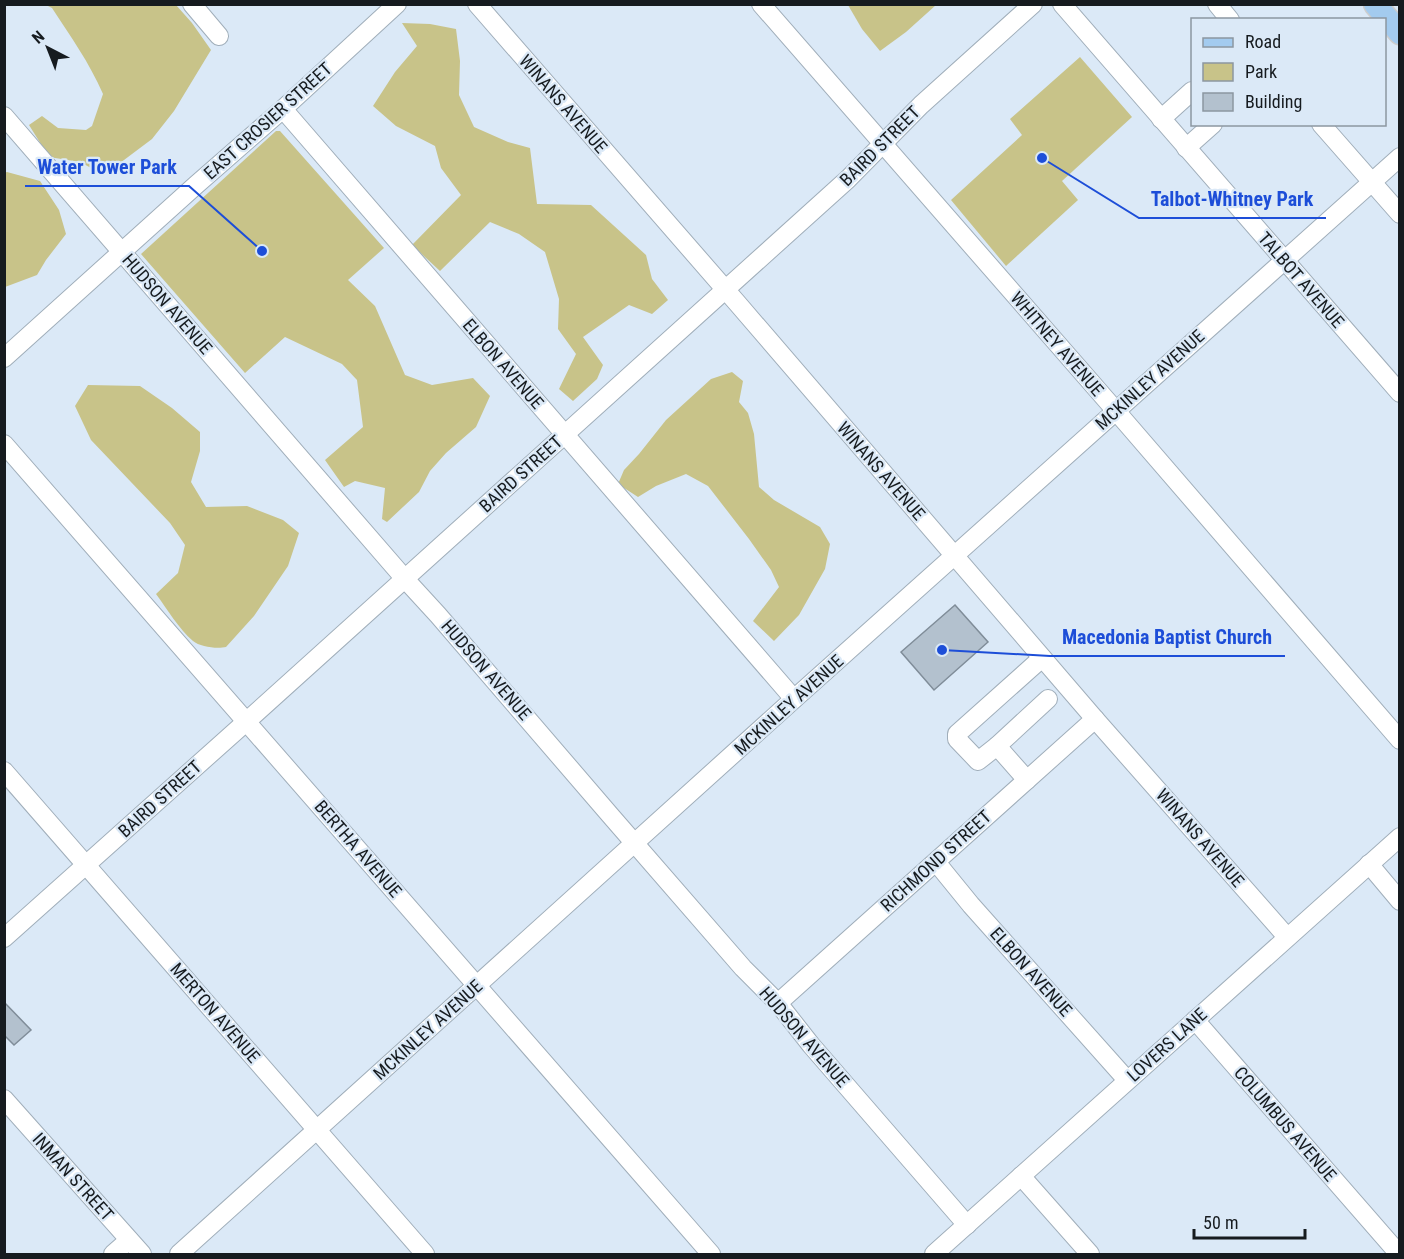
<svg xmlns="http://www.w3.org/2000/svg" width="1404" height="1259" font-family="'Roboto Condensed',sans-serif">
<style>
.green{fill:#c8c389}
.building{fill:#b3c1ce;stroke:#808d99;stroke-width:1.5}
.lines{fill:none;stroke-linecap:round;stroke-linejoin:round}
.minor-casing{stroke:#a0aeba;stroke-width:20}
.major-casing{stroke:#cccdce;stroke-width:25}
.minor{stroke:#fff;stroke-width:18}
.major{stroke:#a3cbef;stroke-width:22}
.labels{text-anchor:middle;stroke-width:4.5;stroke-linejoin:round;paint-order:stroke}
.street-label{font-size:18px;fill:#161b1f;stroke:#dbe9f7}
.leader{fill:none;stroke:#1d4ed8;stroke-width:2}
.callout-dot{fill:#1d4ed8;stroke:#dbe9f7;stroke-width:2}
.callout-label{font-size:20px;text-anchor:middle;font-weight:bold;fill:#1d4ed8;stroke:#dbe9f7;stroke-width:4.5;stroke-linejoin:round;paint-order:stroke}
</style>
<rect width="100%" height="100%" fill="#dbe9f7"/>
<g class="green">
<path d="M46,5h130l16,18 19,27 -37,61 -22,28 -48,36 -24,-13 -31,-5 -20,-32 13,-9 16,12 28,2 6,-4 11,-32c-14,-32 -32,-57 -51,-86z"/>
<path d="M848,5h88l-30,27 -26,19 -18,-22z"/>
<path d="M402,23l28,1 26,5 4,32 -1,34 15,32 34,15 22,6 7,56 54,1 55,50 6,24 16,21 -16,14 -23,-9 -46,32 20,28 -6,14 -24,22 -14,-12 17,-35 -18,-25 1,-30 -14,-47 -26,-18 -29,-12 -50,49 -28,-26 49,-50 -20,-27 -6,-22 -39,-20 -23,-20 22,-34 22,-26z"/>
<path d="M1080,57l52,60 -70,64 16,19 -72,66 -55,-66 71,-65 -12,-16z"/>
<path d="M276,131h4l104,117 -36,32 27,26 30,69 27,10 41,-7 17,18 -14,31 -30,26 -16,18 -11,21 -32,30 -5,-3 3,-31 -30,-7 -11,6 -19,-27 38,-33 -6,-47 -15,-16 -57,-27 -40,36 -104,-119z"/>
<path d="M7,172l33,9 19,29 7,24 -20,26 -9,15 -32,12 -1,-114z"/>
<path d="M732,372l11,9 -4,21 9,11 6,21 5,53 15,13 46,27 10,17 -5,25 -26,46 -25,26 -21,-20 26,-34 -8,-17 -22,-31 -41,-53 -22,-12 -30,12 -18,11 -20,-13 6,-14 15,-16 27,-34 45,-41z"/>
<path d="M88,385l52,1 32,22 28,24v19l-9,31 15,25 41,-1 36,14 16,13 -11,33 -34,50 -28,31c-9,2 -26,0 -33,-6 -14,-12 -26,-32 -37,-47l22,-21 7,-28 -15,-22 -79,-83 -16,-34z"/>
</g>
<g class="building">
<path d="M955,605l33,37 -54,48 -33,-38z"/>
<path d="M4,1002l27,28 -17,15 -10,-10z"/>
</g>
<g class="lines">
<g class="minor-casing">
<g id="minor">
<path d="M192,4l27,32"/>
<path d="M477,4l261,300 357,415 192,218"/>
<path d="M761,4l355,407 284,329"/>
<path d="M1062,4l338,389"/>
<path d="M1217,4l13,16"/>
<path d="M283,109l511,590"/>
<path d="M4,116l401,463 33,36 172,200 133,153 35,35 33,42 156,180"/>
<path d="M1161,119l31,-28"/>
<path d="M1321,124l79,90"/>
<path d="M1186,148l27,-24"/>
<path d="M4,358l192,-173 87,-76 114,-105"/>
<path d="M4,444l707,810"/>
<path d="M997,746l-19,15 -21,-22v-5l85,-76"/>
<path d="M4,771l421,483"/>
<path d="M1027,780l-30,-34 51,-47"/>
<path d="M936,862l35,43 156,175"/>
<path d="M1369,864l31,37"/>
<path d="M4,938l243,-217 601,-542 73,-74 112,-101"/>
<path d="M778,1003l317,-284"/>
<path d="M1195,1020l204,234"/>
<path d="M4,1099l138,155"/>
<path d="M1021,1176l69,78"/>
<path d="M113,1254l16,-14"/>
<path d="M179,1254l615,-555 606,-542"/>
<path d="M934,1254l466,-417"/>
</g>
</g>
<g class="major-casing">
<path id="major" d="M1375,4l25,29"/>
</g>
<use href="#minor" class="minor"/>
<use href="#major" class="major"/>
</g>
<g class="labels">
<g class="street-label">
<text transform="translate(563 104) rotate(49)" y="6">WINANS AVENUE</text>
<text transform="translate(268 121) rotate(-42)" y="6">EAST CROSIER STREET</text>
<text transform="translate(880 146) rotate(-45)" y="6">BAIRD STREET</text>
<text transform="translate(1301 280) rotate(49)" y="6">TALBOT AVENUE</text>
<text transform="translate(167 304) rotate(49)" y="6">HUDSON AVENUE</text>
<text transform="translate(1057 344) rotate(49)" y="6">WHITNEY AVENUE</text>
<text transform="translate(503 364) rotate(49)" y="6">ELBON AVENUE</text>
<text transform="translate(1150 380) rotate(-42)" y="6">MCKINLEY AVENUE</text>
<text transform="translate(881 471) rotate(49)" y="6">WINANS AVENUE</text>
<text transform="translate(521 474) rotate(-42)" y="6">BAIRD STREET</text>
<text transform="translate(486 670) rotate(49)" y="6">HUDSON AVENUE</text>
<text transform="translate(789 705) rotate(-42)" y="6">MCKINLEY AVENUE</text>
<text transform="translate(160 799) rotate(-42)" y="6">BAIRD STREET</text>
<text transform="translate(1200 838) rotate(49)" y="6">WINANS AVENUE</text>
<text transform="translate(358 849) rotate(49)" y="6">BERTHA AVENUE</text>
<text transform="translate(936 861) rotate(-42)" y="6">RICHMOND STREET</text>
<text transform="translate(1031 972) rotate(48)" y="6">ELBON AVENUE</text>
<text transform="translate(215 1013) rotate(49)" y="6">MERTON AVENUE</text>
<text transform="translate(428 1030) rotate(-42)" y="6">MCKINLEY AVENUE</text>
<text transform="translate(804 1037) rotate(49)" y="6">HUDSON AVENUE</text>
<text transform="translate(1167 1045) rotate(-42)" y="6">LOVERS LANE</text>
<text transform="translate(1285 1124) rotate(49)" y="6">COLUMBUS AVENUE</text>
<text transform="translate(73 1177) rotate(48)" y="6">INMAN STREET</text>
</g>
</g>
<path class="leader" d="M262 251L189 186H25M1042 158L1139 218H1326M942 650L1050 656H1285"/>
<g class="callout-dot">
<circle cx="262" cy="251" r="6"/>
<circle cx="1042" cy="158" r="6"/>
<circle cx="942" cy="650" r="6"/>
</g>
<g class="callout-label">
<text x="107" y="174">Water Tower Park</text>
<text x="1232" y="206">Talbot-Whitney Park</text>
<text x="1167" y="644">Macedonia Baptist Church</text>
</g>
<rect width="1404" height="1259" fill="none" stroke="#161b1f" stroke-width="12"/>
<rect x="1191" y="18" width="195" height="108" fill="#dbe9f7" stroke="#8c97a1" stroke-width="1.5"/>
<rect x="1203" y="38" width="30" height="9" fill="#a3cbef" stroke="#8c97a1" stroke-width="1.5"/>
<text x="1245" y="48" font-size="18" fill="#161b1f">Road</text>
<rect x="1203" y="63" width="30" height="18" fill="#c8c389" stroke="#8c97a1" stroke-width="1.5"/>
<text x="1245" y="78" font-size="18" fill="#161b1f">Park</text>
<rect x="1203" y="93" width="30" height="18" fill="#b3c1ce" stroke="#8c97a1" stroke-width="1.5"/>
<text x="1245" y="108" font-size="18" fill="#161b1f">Building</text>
<g transform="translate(48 48) rotate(318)" stroke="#dbe9f7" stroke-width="4.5" paint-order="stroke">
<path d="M0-4.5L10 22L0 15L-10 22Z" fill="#161b1f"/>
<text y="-9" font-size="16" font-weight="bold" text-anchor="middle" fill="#161b1f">N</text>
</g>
<path d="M1194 1229v9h111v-9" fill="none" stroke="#161b1f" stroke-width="3"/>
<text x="1203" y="1229" font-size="18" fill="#161b1f" stroke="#dbe9f7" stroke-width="4.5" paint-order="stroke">50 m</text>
</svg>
